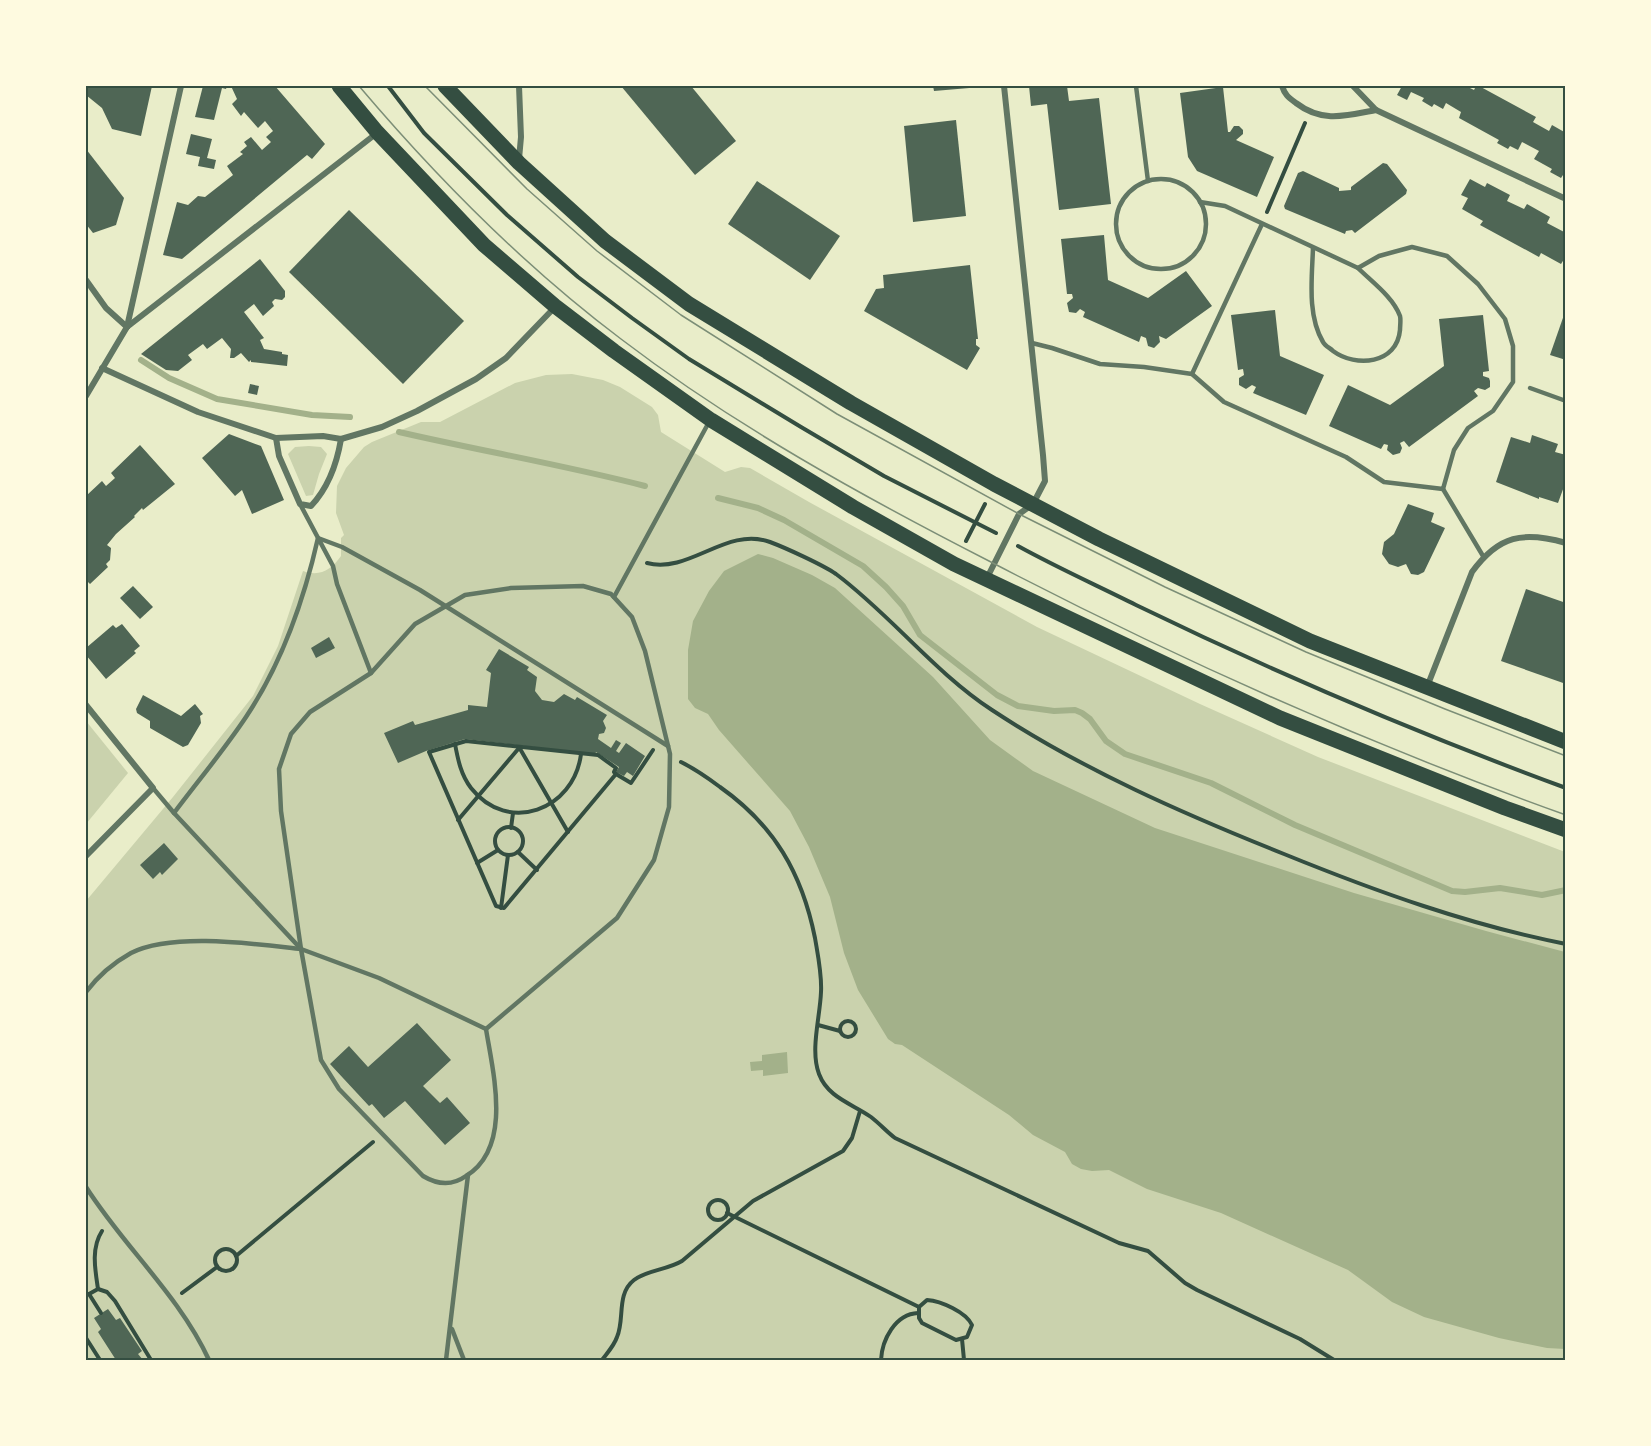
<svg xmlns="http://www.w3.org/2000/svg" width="1651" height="1446" font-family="Rubik,sans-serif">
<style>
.green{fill:#cad2ad}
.water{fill:#a3b18a}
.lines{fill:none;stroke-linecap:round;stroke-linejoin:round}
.stream{stroke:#a3b18a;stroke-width:6}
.building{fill:#4f6655}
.path{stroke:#344e41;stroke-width:4}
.service{stroke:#617663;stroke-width:4.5}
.minor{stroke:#617663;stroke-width:6}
.primary{stroke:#344e41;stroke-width:15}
.tram{stroke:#7c8e77;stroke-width:1.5}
.neatline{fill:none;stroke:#344e41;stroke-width:2}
</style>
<rect width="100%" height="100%" fill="#e9edc9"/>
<g class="green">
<path d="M572,374l31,6 17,7 32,20 6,8 3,17 64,40 16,-5 9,1 59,34 228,125 163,77 118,53 247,95v508h-1479v-459l87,-104 80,-101 25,-50 25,-75c17,6 28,-1 38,-15v-18l3,-3 -8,-22 1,-27 9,-18 18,-21 8,-5 49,-20h19l75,-39 31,-8z"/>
<path d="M309,446l12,1 6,7 -8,20 -6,21 -7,1 -18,-42 7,-7z"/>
<path d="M86,721l42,52 -42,51z"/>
</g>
<g class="water">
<path d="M758,554l15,4 39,17 23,13 98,89 57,63 43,31 122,57 199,65 132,38 79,21v397l-18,-1 -48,-10 -75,-21 -32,-15 -44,-32 -127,-57 -74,-24 -38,-19 -17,1 -11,-2 -9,-5 -7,-12 -32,-17 -24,-20 -107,-70 -7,-1 -7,-5 -30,-49 -14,-37 -14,-56 -21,-50 -19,-36 -71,-81 -11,-16 -13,-6 -7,-9v-49l5,-29 16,-30 15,-20z"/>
<path d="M787,1052l1,21 -25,3v-6l-12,1 -1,-9 12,-1v-6z"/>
</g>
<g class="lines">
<g class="stream">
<path d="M141,360l28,18 48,21 95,16 38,2"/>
<path d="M399,432c82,19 165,33 246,54"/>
<path d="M718,498l40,10 26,12 79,46 23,21 17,19 17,29 77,60 21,11 36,5 21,-1 7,3 8,6 16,22 19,13 86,29 84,42 157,66 13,1 35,-4 42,7 24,-5"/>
</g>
</g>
<g class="building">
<path d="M86,86h66l-11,50 -29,-7 -10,-21 -16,-13z"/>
<path d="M203,86h24l-1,3 -4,-1 -8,32 -19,-3z"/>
<path d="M231,86h44l50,58 -13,15 -5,-4 -125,104 -19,-4 14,-53 11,3 10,-9 7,1 28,-22 -6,-9 16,-12 -3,-2 7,-6 -3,-4 7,-5 11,13 9,-8 -5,-5 7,-6 -8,-10 -7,7 -14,-16 -3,4 -9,-12 5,-5z"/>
<path d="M621,86h70l45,55 -41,34z"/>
<path d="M933,86h47l1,1 -47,4z"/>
<path d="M1029,86h38l2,15 30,-3 12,106 -52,6 -12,-106 -16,2z"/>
<path d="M1402,86h64l8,4 2,-4h3l57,31 -3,5 16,9 3,-6 14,8v43l-3,-1 -2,3 -11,-6 2,-3 -18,-10 5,-8 -17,-9 -4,8 -8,-4 -2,3 -11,-6 2,-3 -40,-22 2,-6 -15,-9 -3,6 -9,-5 -2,3 -10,-6 2,-3 -13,-6 -4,8 -10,-5z"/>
<path d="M1223,87l5,45h2l4,-6h5l4,4v4l-7,6 38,17 -17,40 -60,-26 -9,-14 -8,-64z"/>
<path d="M956,120l10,96 -53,6 -9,-96z"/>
<path d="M191,134l21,5 -5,19 9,2 -2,9 -16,-3 2,-9 -14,-3z"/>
<path d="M86,149l38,49 -8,27 -23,8 -7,-9z"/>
<path d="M1383,163l4,1 20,26 -1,4 -51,39 -3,-3 -6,1 -1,3 -60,-25 -1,-3 14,-33 5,-2 36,17v3l12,-1v-3z"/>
<path d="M1470,179l15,8 2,-4 23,12 -3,6 17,8 3,-5 23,13 -3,6 19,10v23l-5,8 -20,-11 -2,4 -59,-32 3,-4 -21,-12 6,-11 -7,-3z"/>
<path d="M757,181l83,55 -30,44 -82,-56z"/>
<path d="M349,210l115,111 -61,63 -114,-112z"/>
<path d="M1104,235l4,45 40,18 38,-27 26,35 -46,33 -7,-3 1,6 -6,6 -6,-2 -2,-8 -5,-2 -2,6 -56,-25 2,-5 -5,-3 -4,4 -7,-1 -2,-9 6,-5 -1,-4h-5l-6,-55z"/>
<path d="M260,259l25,32v6l-3,3 -7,-1 -3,3 2,4 -11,10 -9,-12 -10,8 20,26 -4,2 4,9 18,3v2l6,1 -1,11 -36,-4v-2l-2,2 -8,-9 -7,5h-4l1,-9 -9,-11 -15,11 -4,-5 -15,11 4,5 -14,11 -12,-1 -25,-16z"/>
<path d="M970,265l8,74h-2v6l4,3 -13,22 -103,-59 12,-22 8,-1 -1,-13z"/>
<path d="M1275,310l5,46 44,19 -18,40 -53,-22 3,-6 -4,-2 -6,4 -7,-4v-7l5,-3 -1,-6 -5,1 -7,-55z"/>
<path d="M1565,312h1v48l-16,-5z"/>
<path d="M1483,315l6,56 -6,1v4l6,2 1,3v6l-5,3 -7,-2 -4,3 4,5 -69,51 -5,-6 -4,2 2,5 -2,5 -7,2 -6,-5 1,-5 -4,-1 -3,5 -52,-23 19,-41 42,20 54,-39 -5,-47z"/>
<path d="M250,384l9,2 -2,9 -9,-2z"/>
<path d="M229,434l32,12 23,54 -32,14 -10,-24 -7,6 -33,-38z"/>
<path d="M1532,435l26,9 -3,8 11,3v26l-8,22 -19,-6v2l-43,-17 15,-45 19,6z"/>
<path d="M140,445l35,39 -32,26 -1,-2 -8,8 1,1 -19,17 -9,11 4,3 -1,12 -4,4 2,3 -18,17 -2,-2 -2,2v-88l16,-15 4,5 9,-8 -4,-5z"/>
<path d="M1408,504l26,9 -3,9 14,6 -21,44 -6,3 -7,-1 -5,-10 -8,3 -9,-3 -7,-10 2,-12 10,-8z"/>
<path d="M133,586l20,21 -13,12 -20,-21z"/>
<path d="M1526,589l40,14v81l-65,-23z"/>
<path d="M122,624l18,22 -6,5 2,2 -30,26 -20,-24v-7l27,-23 3,3z"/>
<path d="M329,637l6,11 -19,10 -5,-10z"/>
<path d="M499,649l30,18 -2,3 10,7 -2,14 7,9 12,2 10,-8 11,6 2,-3 30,18 -4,6 3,7 -2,5 -5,1 -1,5 13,9 5,-8 5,3 -5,8 3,2 7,-10 19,13 -12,20 -6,-4 -3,4 -8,-4 3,-5 -23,-15 -1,2 -130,-15 -39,12 -28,12 -14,-30 29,-12 2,4 53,-15v-5l19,2 4,-34 -5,-3z"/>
<path d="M143,695l38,21 14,-12 8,10 -3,2 1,7 -13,22 -5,2 -33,-19v-7l-13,-8 -1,-4z"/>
<path d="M164,843l14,16 -16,16 -2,-3 -7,7 -13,-14z"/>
<path d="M417,1023l34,37 -28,26 17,17 7,-6 23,26 -25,22 -40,-44 -21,17 -12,-14 -3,2 -39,-42 19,-18 19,21z"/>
<path d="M108,1309l8,11 4,-2 22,33 -4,3 5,6h-27l-18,-28 3,-3 -7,-11z"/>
</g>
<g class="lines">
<g class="path">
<path d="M388,86l36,47 83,82 71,62 54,41 57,41 112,68 83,49 112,57"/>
<path d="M1267,212l38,-89"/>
<path d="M966,541l19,-37"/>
<path d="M1018,546c38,21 78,39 118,59 140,68 283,129 430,183"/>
<path d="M647,563c43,11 79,-37 123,-21 16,6 53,23 66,32 55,41 98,98 156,136 91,60 192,104 292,144 91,37 185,71 282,90"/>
<path d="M466,741l132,14 18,13 -2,4 2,2 -112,134 -8,-2 -67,-154z"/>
<path d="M455,744c3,16 6,31 16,44 37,47 103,22 110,-34"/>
<path d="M519,747l49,85"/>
<path d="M681,762c14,7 27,16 39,25 54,38 82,86 95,151 3,18 7,36 6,54 -1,26 -11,58 -2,82 9,24 34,30 52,43 9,7 16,15 24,21l224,105 29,8 37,32 12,7 103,49 34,21"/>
<path d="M616,774l15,9 22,-33"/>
<path d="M458,820l61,-72"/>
<circle cx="509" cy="841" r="14"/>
<path d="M511,828l2,-15"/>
<path d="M518,852l19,18"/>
<path d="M477,863l21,-13"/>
<path d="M501,908l7,-53"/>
<circle cx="848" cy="1029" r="8"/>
<path d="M818,1025l22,6"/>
<circle cx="718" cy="1210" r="10"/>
<path d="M727,1213l192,94"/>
<circle cx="226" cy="1260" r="11"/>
<path d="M236,1256l137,-114"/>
<path d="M98,1289c-3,-20 -7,-41 4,-58"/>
<path d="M182,1293l35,-26"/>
<path d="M89,1294l9,-5 9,3 8,9 36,59"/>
<path d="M86,1295l3,-1 12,19"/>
<path d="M927,1300c14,1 39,12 45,25l-5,12 -11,3 -34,-17 -3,-5v-11z"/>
<path d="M86,1338l14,22"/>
<path d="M962,1339l2,21"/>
<path d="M602,1360c5,-7 12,-14 15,-23 8,-18 -1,-43 17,-57 13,-10 33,-10 48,-19l71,-60 90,-50 9,-13 8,-27"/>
<path d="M881,1360c1,-20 14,-46 37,-47"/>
</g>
<g class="service">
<path d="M1136,86l12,95"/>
<circle cx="1161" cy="224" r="45"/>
<path d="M1313,248c-1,30 -6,67 10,94 2,4 7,6 10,9 23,17 64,13 67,-21 0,-4 1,-10 0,-14 -7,-19 -28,-34 -42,-48"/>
<path d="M1032,343l20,5 48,16 44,3 48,7 32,28 122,55 38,25 59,7 11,-39 14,-22 25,-17 20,-29v-36l-8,-27 -27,-35 -31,-28 -35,-9 -33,9 -21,12 -133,-62 -25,-4"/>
<path d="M1192,374l70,-150"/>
<path d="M1530,388l36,13"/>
<path d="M1443,489l40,67"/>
<path d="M300,504l33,62 4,18 34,89"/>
<path d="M583,586l28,8 21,23 13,34 25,103 -1,53 -15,53 -37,58 -131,111c7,44 27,118 -20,147 -14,10 -28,9 -43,0l-84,-87 -18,-29 -20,-111 -20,-138 -2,-42 12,-35 19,-22 61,-39 44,-49 50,-29 46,-7z"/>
<path d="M614,597l95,-175"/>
<path d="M153,788l21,25 127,136 78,29 107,51"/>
<path d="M174,813c24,-32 50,-63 72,-96 36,-54 58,-117 72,-179l24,9 78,43 248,156"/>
<path d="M86,992c12,-16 27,-29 45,-39 42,-21 124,-9 170,-4"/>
<path d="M86,1187c38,60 93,108 123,173"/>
<path d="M452,1329l12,31"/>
<path d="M446,1360l22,-185"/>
</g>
<g class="minor">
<path d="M519,86l2,51 -2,22"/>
<path d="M1282,86c3,9 6,11 14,17 26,20 49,13 80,7"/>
<path d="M1353,86l23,24 190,89"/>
<path d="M86,280l20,28 21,19"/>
<path d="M127,327l250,-194"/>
<path d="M102,368l96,44 78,26 47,-2 18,3 41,-12 35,-16 59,-32 30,-21 49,-51"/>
<path d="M86,396l41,-69 54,-241"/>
<path d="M276,438l3,18 21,48 11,2c17,-18 26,-43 30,-67"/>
<path d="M987,578l32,-64 14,-10 12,-23 -2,-26 -39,-369"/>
<path d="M1427,687l45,-115c27,-37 51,-41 94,-29"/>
<path d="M86,705l67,83 -67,68"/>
</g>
<g class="primary">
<path d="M339,86l38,46 107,113 71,61 59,45 97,69 142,87 101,57 326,154 225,90 61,22"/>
<path d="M445,86l74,77 86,78 84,63 162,99 143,81 105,55 211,102 256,101"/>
</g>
<g class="tram">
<path d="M359,86c78,92 165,180 262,253 114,87 241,157 368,222 186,97 379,183 577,254"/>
<path d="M425,86l102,103 70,62 84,64 156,99 182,100 146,73 141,65 139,57 121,47"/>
</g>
</g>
<rect width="1651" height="1446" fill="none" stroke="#fefae0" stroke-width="174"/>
<rect x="87" y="87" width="1477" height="1272" class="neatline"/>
</svg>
